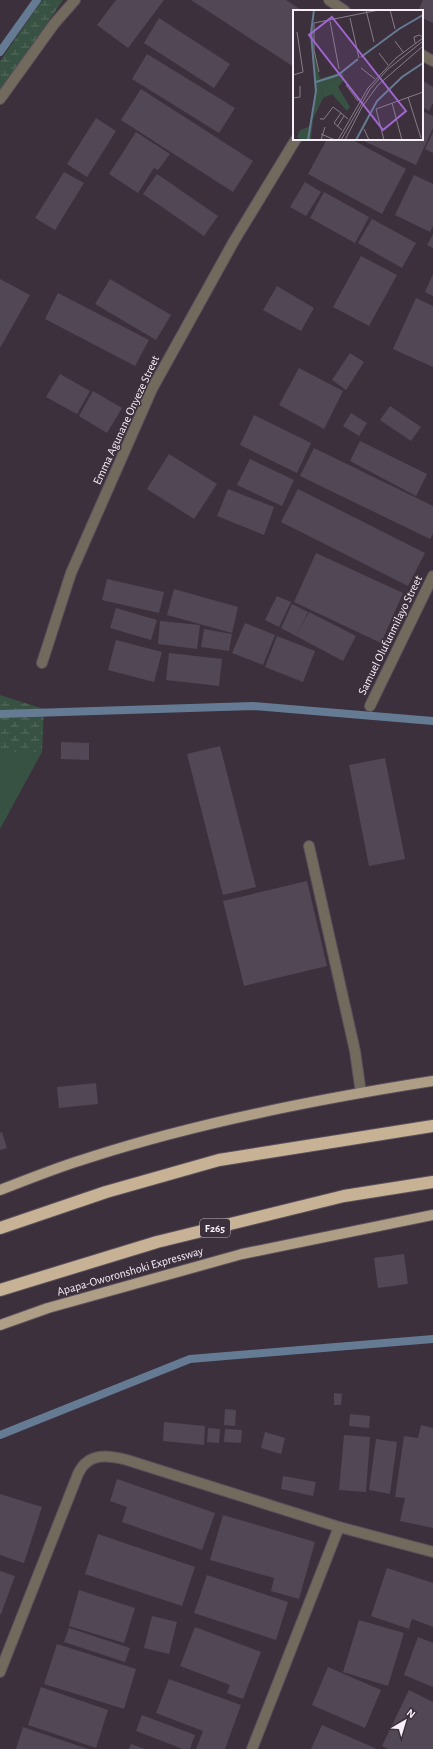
<svg xmlns="http://www.w3.org/2000/svg" width="433" height="1749" font-family="'Alegreya Sans',sans-serif">
<style>
.grass{fill:#375242}
.wetland{fill:url(#wetland-marsh)}
.lines{fill:none;stroke-linecap:round;stroke-linejoin:round}
.stream{stroke:#657b94;stroke-width:8}
.building{fill:#524755}
.service-casing{stroke:#5a4f5b;stroke-width:12}
.minor-casing{stroke:#5a4f5b;stroke-width:12}
.primary-casing{stroke:#5a4f5b;stroke-width:12}
.motorway-casing{stroke:#5a4f5b;stroke-width:14}
.service{stroke:#736a5e;stroke-width:10}
.minor{stroke:#736a5e;stroke-width:10}
.primary{stroke:#af9e86;stroke-width:10}
.motorway{stroke:#c7b295;stroke-width:12}
.labels{text-anchor:middle;stroke-width:3;stroke-linejoin:round;paint-order:stroke}
.shield{fill:#3c303d;stroke:#c0b6c1;stroke-width:1}
.shield-label{font-size:11px;font-weight:bold;fill:#f8f0f9}
.street-label{font-size:12px;fill:#f8f0f9;stroke:#3c303d}
.inset-river{fill:none;stroke:#657b94;stroke-width:2}
.inset-road{fill:none;stroke:#877d88;stroke-width:1}
.view{fill:#a067d0;fill-opacity:0.15;stroke:#a067d0;stroke-width:2}
.inset-edge{fill:none;stroke:#f8f0f9;stroke-width:2}
</style>
<defs>
<pattern id="wetland-marsh" width="20" height="14" patternUnits="userSpaceOnUse"><rect width="20" height="14" fill="#375242"/><path d="M1 5h8M5 5V1M11 12h8M15 12V8" fill="none" stroke="#556b5e"/></pattern>
</defs>
<rect width="100%" height="100%" fill="#3c303d"/>
<path class="grass" d="M0,752h42l-42,77z"/>
<g class="wetland">
<path d="M42,0h21l-63,92v-31z"/>
<path d="M0,695l44,14 -2,43h-42z"/>
</g>
<g class="lines">
<g class="stream">
<path d="M0,52l37,-52"/>
<path d="M0,714l253,-8 180,15"/>
<path d="M0,1435l190,-76 243,-20"/>
</g>
</g>
<g class="building">
<path d="M116,0h48l-36,48 -31,-23z"/>
<path d="M191,0h95l17,11h-9v56z"/>
<path d="M423,0h10v23l-11,-5v-7h-4z"/>
<path d="M159,18l71,46 -16,24 -70,-45z"/>
<path d="M147,54l88,54 -16,25 -87,-54z"/>
<path d="M422,80l11,7v16l-4,8 -7,-4z"/>
<path d="M141,89l112,72 -20,31 -112,-72z"/>
<path d="M422,111l11,5v12l-17,37 -57,-26h63z"/>
<path d="M96,118l20,13 -29,46 -20,-13z"/>
<path d="M136,132l34,22 -12,16 -4,-2 -16,25 -29,-19z"/>
<path d="M433,132v21l-8,-4z"/>
<path d="M327,139h24l55,30 -24,45 -74,-40z"/>
<path d="M64,172l20,11 -29,47 -20,-12z"/>
<path d="M157,174l61,42 -14,20 -61,-42z"/>
<path d="M414,175l19,9v42l-3,6 -35,-17z"/>
<path d="M305,182l16,10 -15,24 -16,-9z"/>
<path d="M324,192l45,25 -14,26 -45,-25z"/>
<path d="M372,219l44,24 -14,25 -44,-25z"/>
<path d="M433,234v14l-6,-3z"/>
<path d="M361,256l36,19 -28,51 -36,-19z"/>
<path d="M433,274v22l-8,-4z"/>
<path d="M0,279l30,16 -30,53z"/>
<path d="M110,279l61,36 -15,25 -61,-36z"/>
<path d="M277,286l37,22 -13,23 -38,-21z"/>
<path d="M58,293l91,47 -14,26 -90,-47z"/>
<path d="M416,298l17,8v61l-40,-18z"/>
<path d="M350,353l14,9 -18,28 -14,-10z"/>
<path d="M299,368l44,23 -19,38 -45,-24z"/>
<path d="M60,374l30,17 -13,23 -31,-17z"/>
<path d="M93,391l29,17 -15,25 -28,-17z"/>
<path d="M390,406l31,21 -10,14 -31,-21z"/>
<path d="M351,413l16,10 -8,13 -16,-10z"/>
<path d="M254,415l57,28 -14,30 -57,-28z"/>
<path d="M360,441l67,33 -11,22 -66,-35z"/>
<path d="M314,448l119,58v28l-3,5 -130,-63z"/>
<path d="M169,454l48,30 -23,35 -47,-30z"/>
<path d="M250,459l44,21 -12,26 -45,-21z"/>
<path d="M228,489l46,18 -10,28 -47,-19z"/>
<path d="M298,489l127,64 -17,33 -127,-64z"/>
<path d="M316,553l87,40 -22,50 -87,-41z"/>
<path d="M107,579l57,13 -5,21 -57,-13z"/>
<path d="M174,589l64,18 -6,26 -65,-18z"/>
<path d="M277,596l14,6 -12,25 -14,-7z"/>
<path d="M292,604l16,8 -10,20 11,-20 47,24 -13,25 -62,-33z"/>
<path d="M116,608l41,12 -6,20 -41,-12z"/>
<path d="M160,621l40,4 -3,24 -39,-5z"/>
<path d="M245,623l30,12 -12,30 -31,-12z"/>
<path d="M204,629l28,5 -3,17 -28,-4z"/>
<path d="M277,636l38,15 -12,31 -38,-15z"/>
<path d="M116,640l46,12 -8,30 -46,-12z"/>
<path d="M169,653l53,6 -3,27 -53,-6z"/>
<path d="M61,742l28,1v17l-28,-1z"/>
<path d="M220,746l36,141 -33,8 -36,-141z"/>
<path d="M385,758l20,101 -36,7 -20,-101z"/>
<path d="M307,881l20,85 -83,20 -21,-85z"/>
<path d="M96,1083l2,21 -39,4 -2,-21z"/>
<path d="M2,1132l5,16 -7,2v-17z"/>
<path d="M404,1254l4,30 -30,4 -4,-30z"/>
<path d="M334,1393l8,1 -1,11h-7z"/>
<path d="M225,1409l11,1 -1,16 -11,-1z"/>
<path d="M350,1414l20,2 -1,12 -20,-2z"/>
<path d="M164,1422l41,4 -1,19 -41,-4z"/>
<path d="M421,1425l12,3v100l-33,-7 5,-23 -10,-1 9,-61 14,2z"/>
<path d="M208,1428l12,1 -1,14 -12,-1z"/>
<path d="M225,1429l17,1 -1,13 -17,-1z"/>
<path d="M265,1432l20,6 -4,16 -20,-6z"/>
<path d="M344,1435l26,2 -4,55 -27,-2z"/>
<path d="M376,1439l21,3 -7,52 -21,-4z"/>
<path d="M283,1476l33,6 -3,14 -32,-7z"/>
<path d="M117,1479l98,34 -13,37 -80,-28 5,-15 -17,-6z"/>
<path d="M0,1494l42,13 -18,56 -24,-8z"/>
<path d="M223,1515l92,27 -16,57 -28,-8 3,-13 -64,-18z"/>
<path d="M98,1534l97,33 -13,39 -97,-32z"/>
<path d="M387,1568l46,15v44l-21,-8 -3,10 -38,-13z"/>
<path d="M0,1571l15,5 -14,38h-1z"/>
<path d="M207,1575l81,27 -12,38 -82,-27z"/>
<path d="M79,1590l56,18 -11,35 -55,-17z"/>
<path d="M152,1616l25,6 -8,32 -25,-6z"/>
<path d="M359,1620l45,13 -16,53 -45,-14z"/>
<path d="M195,1627l66,25 -18,47 -16,-6 3,-8 -50,-19z"/>
<path d="M69,1628l61,20 -5,14 -61,-20z"/>
<path d="M418,1637l15,6v44l-29,-12z"/>
<path d="M57,1644l79,25 -12,40 -80,-25z"/>
<path d="M328,1667l53,23 -16,38 -53,-23z"/>
<path d="M169,1679l72,26 -16,44h-29l7,-18 -47,-18z"/>
<path d="M41,1687l67,23 -12,38 -68,-23z"/>
<path d="M409,1690l24,12v47h-45l-6,-3z"/>
<path d="M142,1715l53,20 -5,14h-7l-47,-18z"/>
<path d="M322,1725l55,24h-66z"/>
<path d="M23,1727l65,22h-72z"/>
<path d="M131,1744l14,5h-16z"/>
</g>
<g class="lines">
<g class="service-casing">
<path id="service" d="M309,846l46,205 6,42"/>
</g>
<g class="minor-casing">
<g id="minor">
<path d="M329,0l16,11"/>
<path d="M422,55l11,6"/>
<path d="M0,99l54,-75 21,-24"/>
<path d="M42,663l29,-90 81,-184 82,-148 62,-102"/>
<path d="M370,706l63,-130"/>
<path d="M0,1672l78,-198c2,-4 5,-9 8,-11 11,-10 28,-6 41,-3l212,67 94,25"/>
<path d="M252,1749l87,-222"/>
</g>
</g>
<g class="primary-casing">
<g id="primary">
<path d="M0,1190c29,-11 58,-23 88,-32 111,-36 230,-59 345,-77"/>
<path d="M0,1325l48,-17 194,-54 191,-39"/>
</g>
</g>
<g class="motorway-casing">
<g id="motorway">
<path d="M0,1228l106,-36 113,-32 214,-34"/>
<path d="M0,1290l157,-48 187,-46 89,-14"/>
</g>
</g>
<use href="#service" class="service"/>
<use href="#minor" class="minor"/>
<use href="#primary" class="primary"/>
<use href="#motorway" class="motorway"/>
</g>
<g class="labels">
<rect class="shield" x="200" y="1219" width="30" height="18" rx="3"/>
<g class="shield-label">
<text x="215" y="1232">F265</text>
</g>
<g class="street-label">
<text transform="translate(126 420) rotate(-65)" y="4">Emma Agunane Onyeze Street</text>
<text transform="translate(390 635) rotate(-64)" y="4">Samuel Olufunmilayo Street</text>
<text transform="translate(130 1271) rotate(-16)" y="4">Apapa-Oworonshoki Expressway</text>
</g>
</g>
<g transform="translate(293 10)">
<rect width="130" height="130" fill="#3c303d"/>
<path d="M50,64l1,6 -6,7 12,20 -3,4 -15,-17 -9,4 -1,-11z" fill="#375242"/>
<path d="M20,0v39l7,30 21,-7 2,2 -21,13 1,11 -10,21 -2,21h-8l-6,-3 3,-7 11,-4 4,-32 -4,-61z" fill="#375242"/>
<path class="inset-river" d="M68,47l38,-28 24,-14M23,72l22,-7 20,-16M15,130l8,-49 -5,-58 3,-23M63,130l21,-39 25,-24 21,-14"/>
<path class="inset-road" d="M73,0l8,32M97,0l5,19M57,8l9,40M37,11l9,48M102,31l8,11M122,33l-1,-6 5,-2 4,2M86,43l9,12M68,58l14,11M26,62l-5,-22v-27l65,-13M0,65l10,-3 -6,-40M53,75l12,16M115,87l13,41M0,88l7,-1v-11M99,93l10,37M27,109h4l9,-12 8,6M44,117l7,-11M71,119l5,11M49,120l-8,-7 7,-10 7,6M28,124l14,6M28,130l4,-13M45,130l30,-52 28,-30 27,-20M48,130l29,-51 18,-20 35,-28M52,130l17,-33 16,-22 45,-39M91,130l-8,-31 47,-17"/>
<path class="view" d="M39,7l74,94 -23,19 -74,-95z"/>
<rect width="130" height="130" class="inset-edge"/>
</g>
<g transform="translate(405 1721) rotate(38)" stroke="#3c303d" stroke-width="3" paint-order="stroke">
<path d="M0-3L7 15L0 10L-7 15Z" fill="#f8f0f9"/>
<text y="-6" font-size="11" font-weight="bold" text-anchor="middle" fill="#f8f0f9">N</text>
</g>
</svg>
